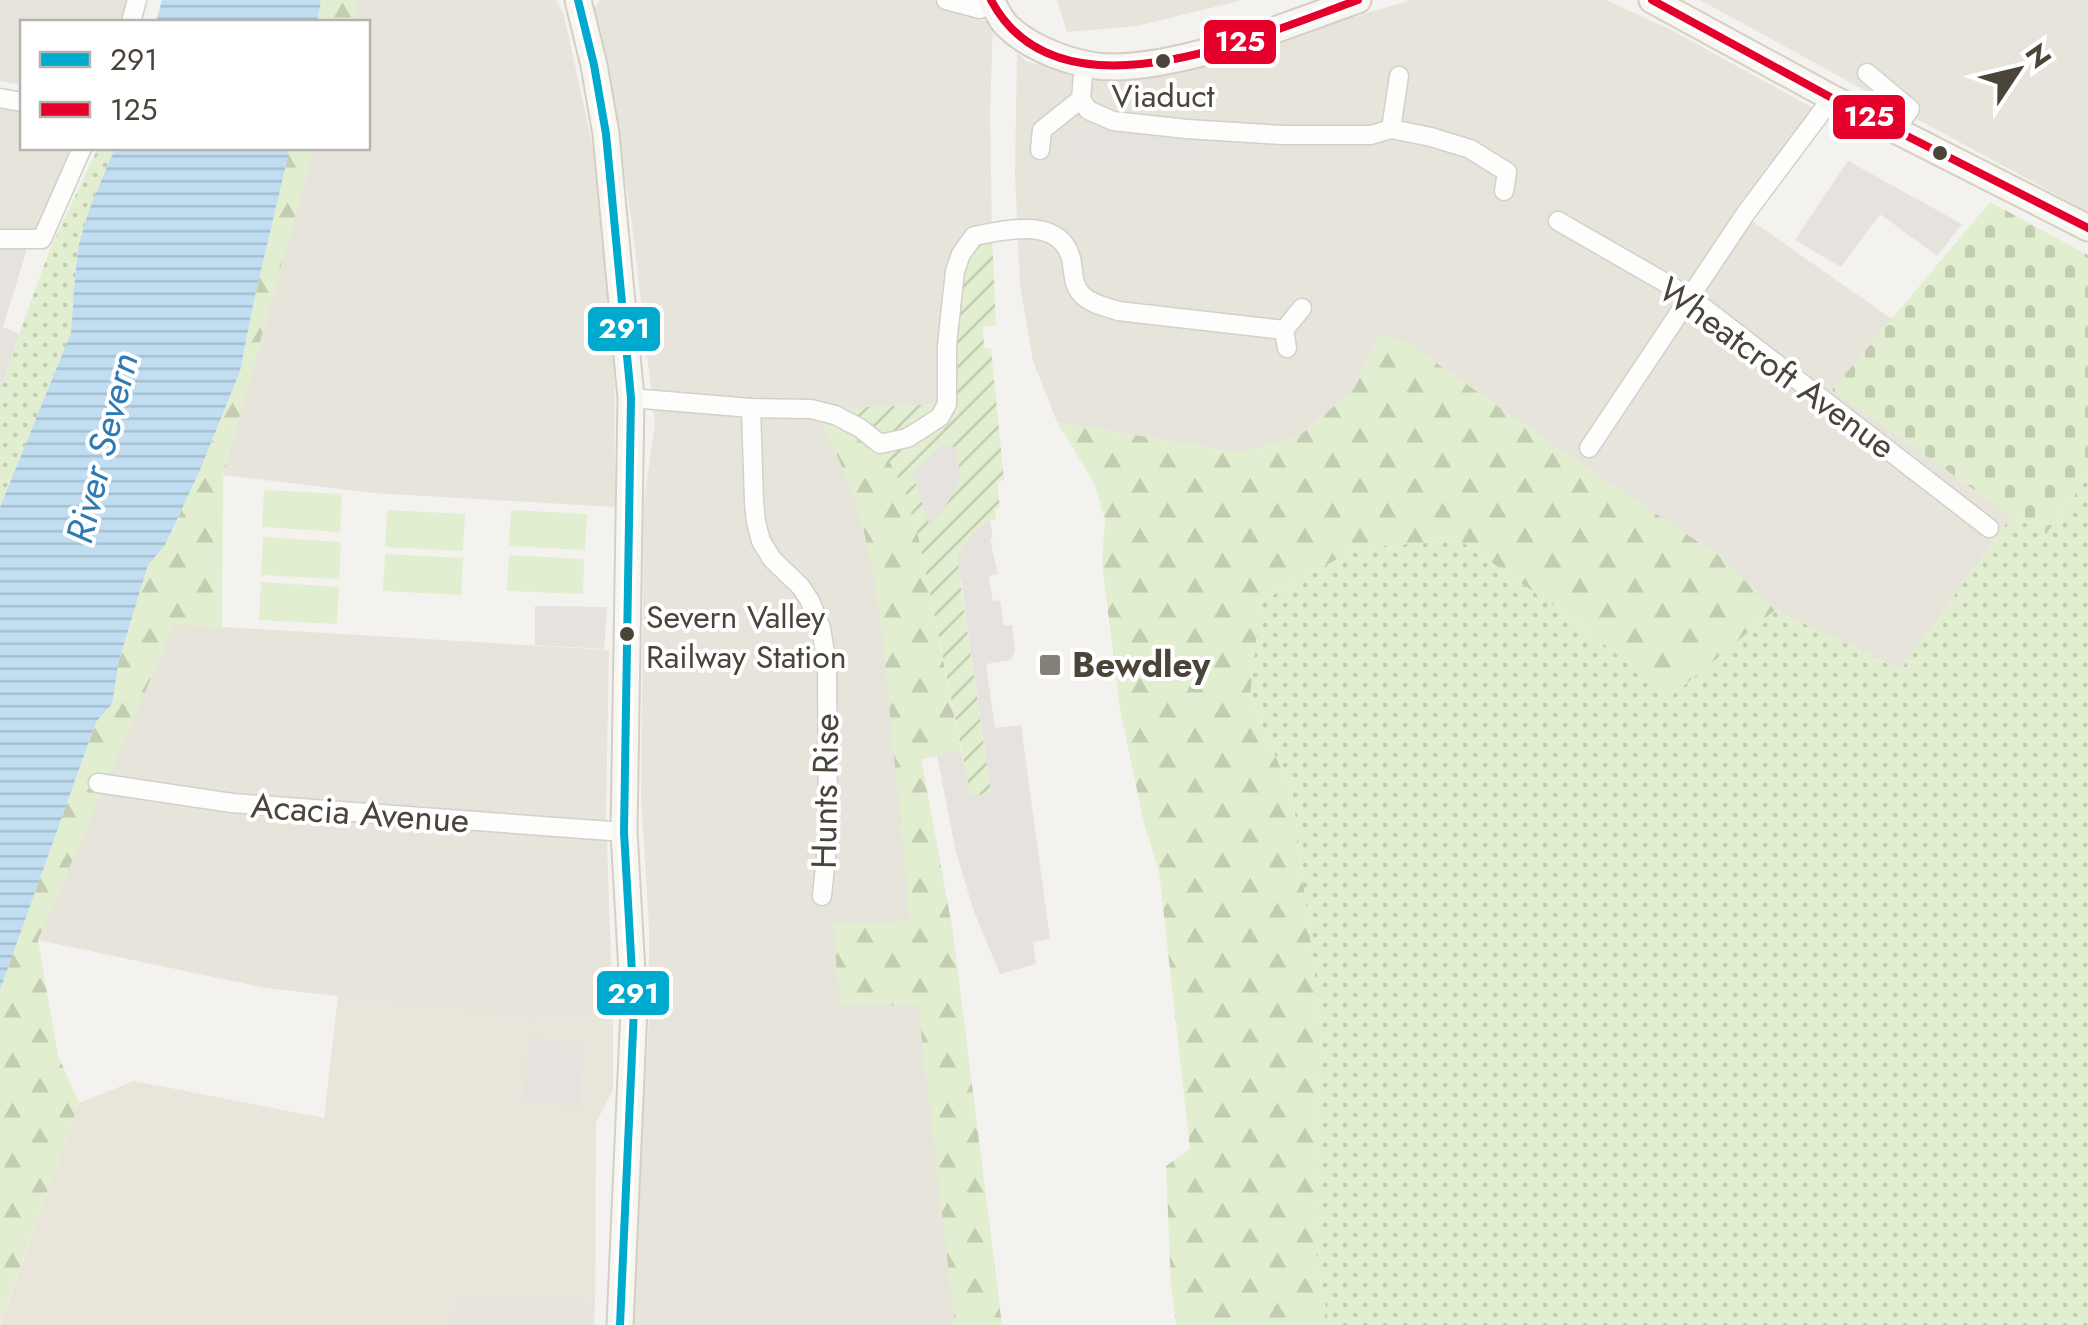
<svg xmlns="http://www.w3.org/2000/svg" width="2088" height="1325" font-family="Jost,sans-serif">
<style>
.residential{fill:#e7e4dc}
.education{fill:#eae5da}
.grass{fill:url(#grass-dots)}
.forest{fill:url(#forest-firs)}
.cemetery{fill:url(#cemetery-stones)}
.garden{fill:url(#garden-furrows)}
.pitch{fill:#e1eecf}
.parking{fill:#e6e3df}
.water{fill:url(#water-rules)}
.lines{fill:none;stroke-linecap:round;stroke-linejoin:round}
.street-casing{stroke:#d2d0cb;stroke-width:21}
.secondary-casing{stroke:#d3cfc5;stroke-width:29}
.street{stroke:#fdfdfc;stroke-width:18}
.secondary{stroke:#f7f6f1;stroke-width:25}
.bus-1-casing{stroke:#fff;stroke-width:15}
.bus-2-casing{stroke:#fff;stroke-width:15}
.bus-1{stroke:#00a9ce;stroke-width:8}
.bus-2{stroke:#e4002b;stroke-width:8}
.bus-dot{fill:#4b4439;stroke:#fff;stroke-width:4}
.poi-dot{fill:#868178;stroke:#fff;stroke-width:4}
.labels{text-anchor:middle;stroke-width:8;stroke-linejoin:round;paint-order:stroke}
.bus-label{font-size:32px;fill:#4b4439;stroke:#fff}
.street-label{font-size:35px;fill:#4b4439;stroke:#fff}
.poi-label{font-size:35px;font-weight:bold;fill:#4b4439;stroke:#fff;text-anchor:start}
.water-label{font-size:38px;font-style:italic;fill:#2e7ab2;stroke:#fff}
.line-badge{stroke:#fff;stroke-width:4}
.badge-label{font-size:28px;text-anchor:middle;font-weight:bold;fill:#fff}
</style>
<defs>
<pattern id="grass-dots" width="8" height="8" patternUnits="userSpaceOnUse" patternTransform="scale(2.5)"><rect width="8" height="8" fill="#e1eecf"/><path d="M2 2h.1M6 6h.1" fill="none" stroke="#c3cdb2" stroke-width="1.8" stroke-linecap="round"/></pattern>
<pattern id="forest-firs" width="22" height="20" patternUnits="userSpaceOnUse" patternTransform="scale(2.5)"><rect width="22" height="20" fill="#e1eecf"/><path d="M5 1l3.5 6h-7zM16 11l3.5 6h-7z" fill="#c3cdb2"/></pattern>
<pattern id="cemetery-stones" width="16" height="16" patternUnits="userSpaceOnUse" patternTransform="scale(2.5)"><rect width="16" height="16" fill="#e1eecf"/><path d="M2 7V4a2 2 0 0 1 4 0v3zM10 15v-3a2 2 0 0 1 4 0v3z" fill="#c3cdb2"/></pattern>
<pattern id="garden-furrows" width="10" height="10" patternUnits="userSpaceOnUse" patternTransform="scale(2.5)"><rect width="10" height="10" fill="#e1eecf"/><path d="M-1 1l2-2M0 10L10 0M9 11l2-2" fill="none" stroke="#c3cdb2"/></pattern>
<pattern id="water-rules" width="6" height="5" patternUnits="userSpaceOnUse" patternTransform="scale(2.5)"><rect width="6" height="5" fill="#c0ddf1"/><path d="M0 2.5h6" fill="none" stroke="#a6bfcf"/></pattern>
</defs>
<rect width="100%" height="100%" fill="#f4f2ee"/>
<g class="residential">
<path d="M0,0h130l-6,22h-102v63l-22,-4z"/>
<path d="M358,0h198l8,15 31,142 19,169 1,181 -241,-14 -151,-18 91,-327h54v-126h-17z"/>
<path d="M600,0h378v20l15,2 -3,92 2,118 -45,172 -131,5 19,6 126,336 -40,8 31,168 50,398h-369l-1,-22 17,-283v-93l-8,-128 3,-300 11,-75 -22,-192 -19,-131 -20,-93z"/>
<path d="M1057,0h186l-106,26 -70,6z"/>
<path d="M1411,0h195l67,31 140,77 -71,106 150,105 -59,71 179,126 -111,153 -126,-59 -58,-56 -134,-88 -175,-123 -29,-7 -25,53 -56,48 -58,16 -183,-31 -24,-61 -13,-76 -5,-112 2,-121 9,9 42,11 183,-24z"/>
<path d="M1700,0h388v212l-169,-92z"/>
<path d="M0,107l22,3v38h49l-34,87 -37,-2z"/>
<path d="M174,624l435,26 -3,163 7,206 -83,-1 -264,-30 -228,-48z"/>
<path d="M456,1294l139,7 -1,24h-143z"/>
</g>
<path class="education" d="M338,996l192,22 83,1v71l-17,33 -1,178 -139,-7 -5,31h-451l79,-222 55,-22 190,37z"/>
<g class="grass">
<path d="M98,148h17l-26,62 -10,34 -4,32 -4,57 -71,174v-114l19,-59 31,-85z"/>
<path d="M2088,477v848h-759l-13,-68 5,-230 -28,-229 -43,-102 10,-94 99,-55 102,-6 110,77 99,78 105,-86 126,59 111,-153 34,18z"/>
</g>
<g class="forest">
<path d="M321,0h37l-7,22h-34z"/>
<path d="M290,148h24l-91,327 -1,152 -48,-2 -136,315 20,115 21,48 -79,220v-333l96,-268 16,-18 7,-44 29,-95 17,-20 35,-75 40,-99 14,-71z"/>
<path d="M1379,335l29,8 175,123 134,88 58,56 -105,87 -99,-79 -110,-77 -102,6 -99,55 -10,94 43,102 28,229 -5,230 13,68h-153l-5,-39 -5,-120 24,-17 -31,-278 -15,-48 -24,-113 -18,-148 3,-43 -11,-36 -37,-61 183,31 58,-16 56,-48z"/>
<path d="M811,409l69,35 16,27 10,22 14,50 41,208 -40,8 31,168 50,398h-47l-37,-320 -78,1 -7,-81 77,-4c-6,-66 -13,-132 -19,-198 -10,-107 -18,-222 -80,-314z"/>
</g>
<path class="cemetery" d="M1990,202l98,53v222l-42,57 -34,-18 -180,-126z"/>
<path class="garden" d="M992,232l4,93 -13,2 1,21 7,1 13,131 -7,2 3,26 -5,1 1,10 -6,1 -30,61 31,212 -20,4 -51,-254 -15,-52 -25,-47 -69,-35 135,-5 15,-150z"/>
<g class="pitch">
<path d="M264,490l78,4 -2,38 -78,-5z"/>
<path d="M387,510l78,4 -2,37 -78,-4z"/>
<path d="M511,510l76,4 -2,36 -76,-4z"/>
<path d="M263,537l78,5 -2,37 -78,-4z"/>
<path d="M385,554l78,4 -2,37 -78,-4z"/>
<path d="M509,555l75,4 -1,35 -76,-3z"/>
<path d="M261,582l78,5 -2,37 -78,-4z"/>
</g>
<g class="parking">
<path d="M1073,127l124,13 1,28 -128,4z"/>
<path d="M1848,161l114,63 -25,32 -57,-42 -39,53 -46,-27z"/>
<path d="M0,248l27,1 -24,78 16,7 -19,59z"/>
<path d="M941,445l15,2 5,32 -17,30 -14,17 -18,-53z"/>
<path d="M990,520l3,18 -3,1 8,35 -9,2 4,25 7,-1 4,26 8,-1 3,24 -3,11 -26,4 9,64 26,-3 29,214 -17,3 3,22 -36,10 -27,-65 -18,-61 -18,-93 24,-4 10,45 20,-3 -34,-238 17,-23z"/>
<path d="M535,606l72,1 -3,42 -69,-4z"/>
<path d="M529,1038l55,5 -5,63 -55,-5z"/>
</g>
<g class="water">
<path d="M162,0h159l-4,22h-161z"/>
<path d="M115,148h175l-36,152 -14,71 -40,99 -35,75 -17,20 -29,95 -7,44 -16,18 -96,268v-483l71,-174 4,-57 4,-32 10,-34z"/>
</g>
<g class="lines">
<g class="street-casing">
<g id="street">
<path d="M946,0l34,9 8,-9"/>
<path d="M131,22l6,-22"/>
<path d="M1084,63l-3,36 7,11 25,11 74,8 95,6h89l20,-6 40,8 39,12 37,23 -3,19"/>
<path d="M1867,73l43,36 -15,22"/>
<path d="M0,98l22,4"/>
<path d="M1391,129l8,-53"/>
<path d="M1040,150l2,-20 39,-31"/>
<path d="M1558,221l132,76 299,231"/>
<path d="M0,239h42l40,-91"/>
<path d="M1287,348l-3,-18 18,-22"/>
<path d="M631,398l120,10 60,1 24,6 25,13 20,16 27,-6 13,-8 20,-13 7,-13v-59l8,-74 6,-17 13,-18c31,-6 85,-20 97,22 3,14 1,26 11,37 9,9 24,12 36,16l166,19"/>
<path d="M751,408l3,94 2,20 5,19 11,18 29,28 9,14 11,27 6,37 1,171 -6,60"/>
<path d="M1589,448l157,-235 86,-115"/>
<path d="M98,783l134,20 392,29"/>
</g>
</g>
<g class="secondary-casing">
<g id="secondary">
<path d="M578,0l16,65 12,69 25,264 -7,434 10,176 -14,317"/>
<path d="M991,0c5,9 9,19 16,26 25,24 71,41 106,41 77,-1 173,-42 245,-67"/>
<path d="M1652,0l180,98 256,130"/>
</g>
</g>
<use href="#street" class="street"/>
<use href="#secondary" class="secondary"/>
<g class="bus-1-casing">
<path id="bus-1" d="M578,0l16,65 12,69 25,264 -7,434 10,176 -14,317"/>
</g>
<g class="bus-2-casing">
<g id="bus-2">
<path d="M991,0c68,128 268,35 367,0"/>
<path d="M1652,0l180,98 256,130"/>
</g>
</g>
<use href="#bus-1" class="bus-1"/>
<use href="#bus-2" class="bus-2"/>
</g>
<g class="bus-dot">
<circle cx="1163" cy="61" r="9"/>
<circle cx="1940" cy="153" r="9"/>
<circle cx="627" cy="634" r="9"/>
</g>
<rect class="poi-dot" x="1038" y="653" width="24" height="24" rx="5"/>
<g class="labels">
<g class="bus-label">
<text x="1163" y="107">Viaduct</text>
<text x="646" y="628" text-anchor="start">Severn Valley<tspan x="646" dy="40">Railway Station</tspan></text>
</g>
<g class="street-label">
<text transform="translate(1777 368) rotate(36)" y="12">Wheatcroft Avenue</text>
<text transform="translate(825 791) rotate(-89)" y="12">Hunts Rise</text>
<text transform="translate(360 813) rotate(4)" y="12">Acacia Avenue</text>
</g>
<g class="poi-label">
<text x="1072" y="677">Bewdley</text>
</g>
<g class="water-label">
<text transform="translate(102 448) rotate(-76)" y="13">River Severn</text>
</g>
</g>
<g class="line-badge">
<rect x="1202" y="18" width="76" height="48" rx="10" fill="#e4002b"/>
<rect x="1831" y="93" width="76" height="48" rx="10" fill="#e4002b"/>
<rect x="586" y="305" width="76" height="48" rx="10" fill="#00a9ce"/>
<rect x="595" y="969" width="76" height="48" rx="10" fill="#00a9ce"/>
</g>
<g class="badge-label">
<text x="1240" y="51">125</text>
<text x="1869" y="126">125</text>
<text x="624" y="338">291</text>
<text x="633" y="1003">291</text>
</g>
<rect x="20" y="20" width="350" height="130" fill="#ffffff" stroke="#b7b4b0" stroke-width="2.5"/>
<rect x="40" y="52" width="50" height="15" fill="#00a9ce" stroke="#b7b4b0" stroke-width="2.5"/>
<text x="110" y="70" font-size="30" fill="#4b4439">291</text>
<rect x="40" y="102" width="50" height="15" fill="#e4002b" stroke="#b7b4b0" stroke-width="2.5"/>
<text x="110" y="120" font-size="30" fill="#4b4439">125</text>
<g transform="translate(2018 70) rotate(55)" stroke="#ffffff" stroke-width="8" paint-order="stroke">
<path d="M0-8L18 38L0 25L-18 38Z" fill="#4b4439"/>
<text y="-15" font-size="28" font-weight="bold" text-anchor="middle" fill="#4b4439">N</text>
</g>
</svg>
